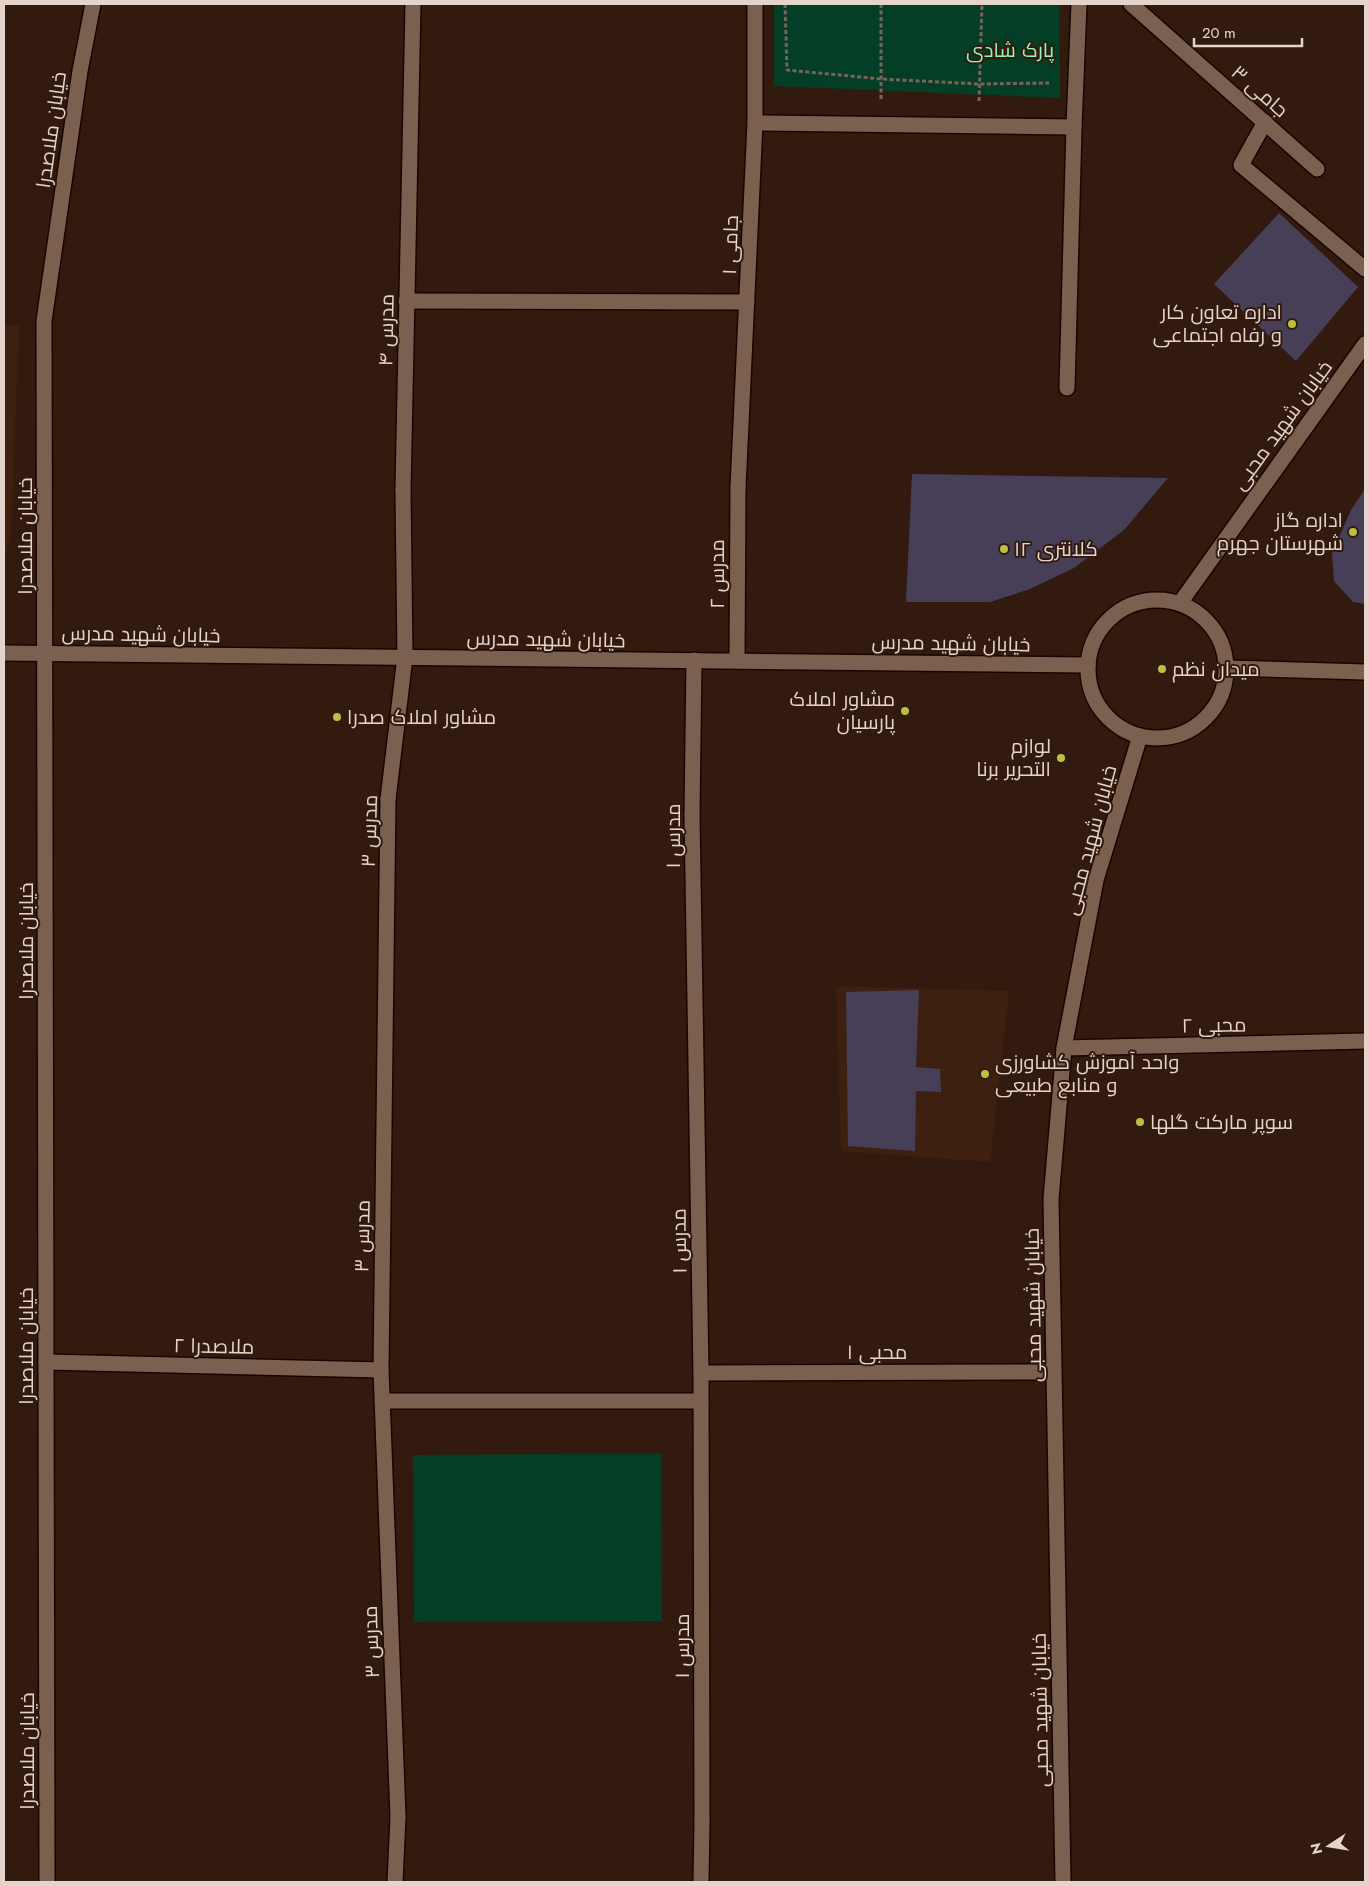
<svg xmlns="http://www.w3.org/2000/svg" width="1369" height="1886" font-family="Jost,Cairo,sans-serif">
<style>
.built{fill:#3d200f}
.green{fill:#053e26}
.building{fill:#473f58}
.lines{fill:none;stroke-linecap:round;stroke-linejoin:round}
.lane-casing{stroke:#190500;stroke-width:18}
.street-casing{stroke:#190500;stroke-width:18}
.secondary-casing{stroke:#190500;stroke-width:18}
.path{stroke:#786458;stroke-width:3;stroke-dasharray:4 2.5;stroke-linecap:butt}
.lane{stroke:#7b6050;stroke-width:15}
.street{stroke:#7b6050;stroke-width:15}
.secondary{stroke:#7b6050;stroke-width:15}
.poi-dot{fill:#bdbf43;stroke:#321b0e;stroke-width:2}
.labels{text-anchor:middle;stroke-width:4;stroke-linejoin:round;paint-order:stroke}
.park-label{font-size:20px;fill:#91f7bf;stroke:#321b0e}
.street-label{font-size:20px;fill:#e4d4cb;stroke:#321b0e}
.poi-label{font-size:20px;fill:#e4d4cb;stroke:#321b0e;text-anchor:start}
</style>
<rect width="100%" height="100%" fill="#321b0e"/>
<g class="built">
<path d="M4,325h15l-8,209 -7,26z"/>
<path d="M836,986l173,5 -19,171 -149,-11z"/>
</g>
<g class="green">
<path d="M774,4h285l1,94 -286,-12z"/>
<path d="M661,1453l1,168 -248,1 -1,-167z"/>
</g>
<g class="building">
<path d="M1279,213l79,74 -62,74 -82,-77z"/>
<path d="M912,474l256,4 -44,52 -50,38 -44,21 -40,13h-84z"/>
<path d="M1365,489v115l-12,-2 -19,-21 -2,-28 19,-43z"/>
<path d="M919,990l-3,77 24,2 1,23 -25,-1 -1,60 -67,-5 -2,-154z"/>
</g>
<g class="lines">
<g class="lane-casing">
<g id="lane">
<path d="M737,661l1,-173"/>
<path d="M388,799l17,-142 -2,-167"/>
<path d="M692,815l2,-155"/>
<path d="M395,1882l3,-65"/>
<path d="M701,1882l1,-61"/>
</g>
</g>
<g class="street-casing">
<g id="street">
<path d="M1131,4l186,165"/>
<path d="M1265,122l-24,43 124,104"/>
<path d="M755,123l319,4 -7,261"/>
<path d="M1074,127l5,-123"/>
<path d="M406,301l341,1"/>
<path d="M738,488l17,-365v-119"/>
<path d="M403,490l10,-486"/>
<path d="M388,799l-7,571 17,447"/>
<path d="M692,815l9,558 1,448"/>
<path d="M1064,1048l301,-7"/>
<path d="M46,1362l335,8"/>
<path d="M701,1373l353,-1"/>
<path d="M382,1401h319"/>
</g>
</g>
<g class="secondary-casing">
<g id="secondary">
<circle cx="1157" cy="669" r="69"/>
<path d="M1180,603l185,-259"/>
<path d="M4,653l1084,12"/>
<path d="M1227,668l138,4"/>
<path d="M47,1882l-3,-1561 36,-250 13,-67"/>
<path d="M1063,1882l-12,-683 13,-151 32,-168 44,-144"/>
</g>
</g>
<g class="path">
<path d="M785,4l2,66 94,9 99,5 69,-1"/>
<path d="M881,4v95"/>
<path d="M979,101l3,-97"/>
</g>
<use href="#lane" class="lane"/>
<use href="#street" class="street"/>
<use href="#secondary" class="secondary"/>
</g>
<g class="poi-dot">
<circle cx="1292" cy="324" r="5"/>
<circle cx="1353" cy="532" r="5"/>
<circle cx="1004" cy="549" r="5"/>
<circle cx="1162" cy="669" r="5"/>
<circle cx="905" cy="711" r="5"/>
<circle cx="337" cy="717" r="5"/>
<circle cx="1061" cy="758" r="5"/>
<circle cx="985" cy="1074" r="5"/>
<circle cx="1140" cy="1122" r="5"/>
</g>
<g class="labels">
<g class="park-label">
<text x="1010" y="57">پارک شادی</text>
</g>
<g class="street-label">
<text transform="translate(1260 91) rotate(41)" y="7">جامی ۳</text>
<text transform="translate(51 130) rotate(-82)" y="7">خیابان ملاصدرا</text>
<text transform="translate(730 245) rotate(-88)" y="7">جامی ۱</text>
<text transform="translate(386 330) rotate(-89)" y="7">مدرس ۴</text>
<text transform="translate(1282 425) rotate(-54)" y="7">خیابان شهید محبی</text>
<text transform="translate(25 536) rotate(-90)" y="7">خیابان ملاصدرا</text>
<text transform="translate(717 574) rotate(-90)" y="7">مدرس ۲</text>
<text transform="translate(141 634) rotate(1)" y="7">خیابان شهید مدرس</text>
<text transform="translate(546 639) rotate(1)" y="7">خیابان شهید مدرس</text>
<text transform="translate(951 643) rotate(1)" y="7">خیابان شهید مدرس</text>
<text transform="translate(369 831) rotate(-88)" y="7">مدرس ۳</text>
<text transform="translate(673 836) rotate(-90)" y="7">مدرس ۱</text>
<text transform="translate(1090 840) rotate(-75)" y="7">خیابان شهید محبی</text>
<text transform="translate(26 941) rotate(-90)" y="7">خیابان ملاصدرا</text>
<text transform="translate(1214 1025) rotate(-1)" y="7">محبی ۲</text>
<text transform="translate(362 1236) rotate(-89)" y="7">مدرس ۳</text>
<text transform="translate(679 1241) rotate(-91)" y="7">مدرس ۱</text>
<text transform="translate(1033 1305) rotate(-91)" y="7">خیابان شهید محبی</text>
<text transform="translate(26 1346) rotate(-90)" y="7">خیابان ملاصدرا</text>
<text transform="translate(214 1346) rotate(1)" y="7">ملاصدرا ۲</text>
<text x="877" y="1359">محبی ۱</text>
<text transform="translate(371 1642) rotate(-92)" y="7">مدرس ۳</text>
<text transform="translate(682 1646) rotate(-90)" y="7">مدرس ۱</text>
<text transform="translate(1040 1710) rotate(-91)" y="7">خیابان شهید محبی</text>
<text transform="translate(27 1751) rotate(-90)" y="7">خیابان ملاصدرا</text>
</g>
<g class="poi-label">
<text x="1282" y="319" text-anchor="end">اداره تعاون کار<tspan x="1282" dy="23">و رفاه اجتماعی</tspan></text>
<text x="1343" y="527" text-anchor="end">اداره گاز<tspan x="1343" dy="23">شهرستان جهرم</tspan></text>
<text x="1014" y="556">کلانتری ۱۲</text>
<text x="1172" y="676">میدان نظم</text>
<text x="895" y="706" text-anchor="end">مشاور املاک<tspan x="895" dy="23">پارسیان</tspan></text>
<text x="347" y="724">مشاور املاک صدرا</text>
<text x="1051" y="753" text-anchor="end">لوازم<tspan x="1051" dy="23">التحریر برنا</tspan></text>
<text x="995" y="1069">واحد آموزش کشاورزی<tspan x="995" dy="23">و منابع طبیعی</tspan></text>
<text x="1150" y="1129">سوپر مارکت گلها</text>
</g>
</g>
<rect width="1369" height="1886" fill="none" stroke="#e4d4cb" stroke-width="10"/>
<g transform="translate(1329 1846) rotate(258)" stroke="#321b0e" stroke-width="4" paint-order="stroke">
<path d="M0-4L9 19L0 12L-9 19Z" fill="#e4d4cb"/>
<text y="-8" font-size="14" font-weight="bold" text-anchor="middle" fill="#e4d4cb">N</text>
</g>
<path d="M1194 38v8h108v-8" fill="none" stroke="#e4d4cb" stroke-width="2.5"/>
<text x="1202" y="38" font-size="15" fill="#e4d4cb" stroke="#321b0e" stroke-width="4" paint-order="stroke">20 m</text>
</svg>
